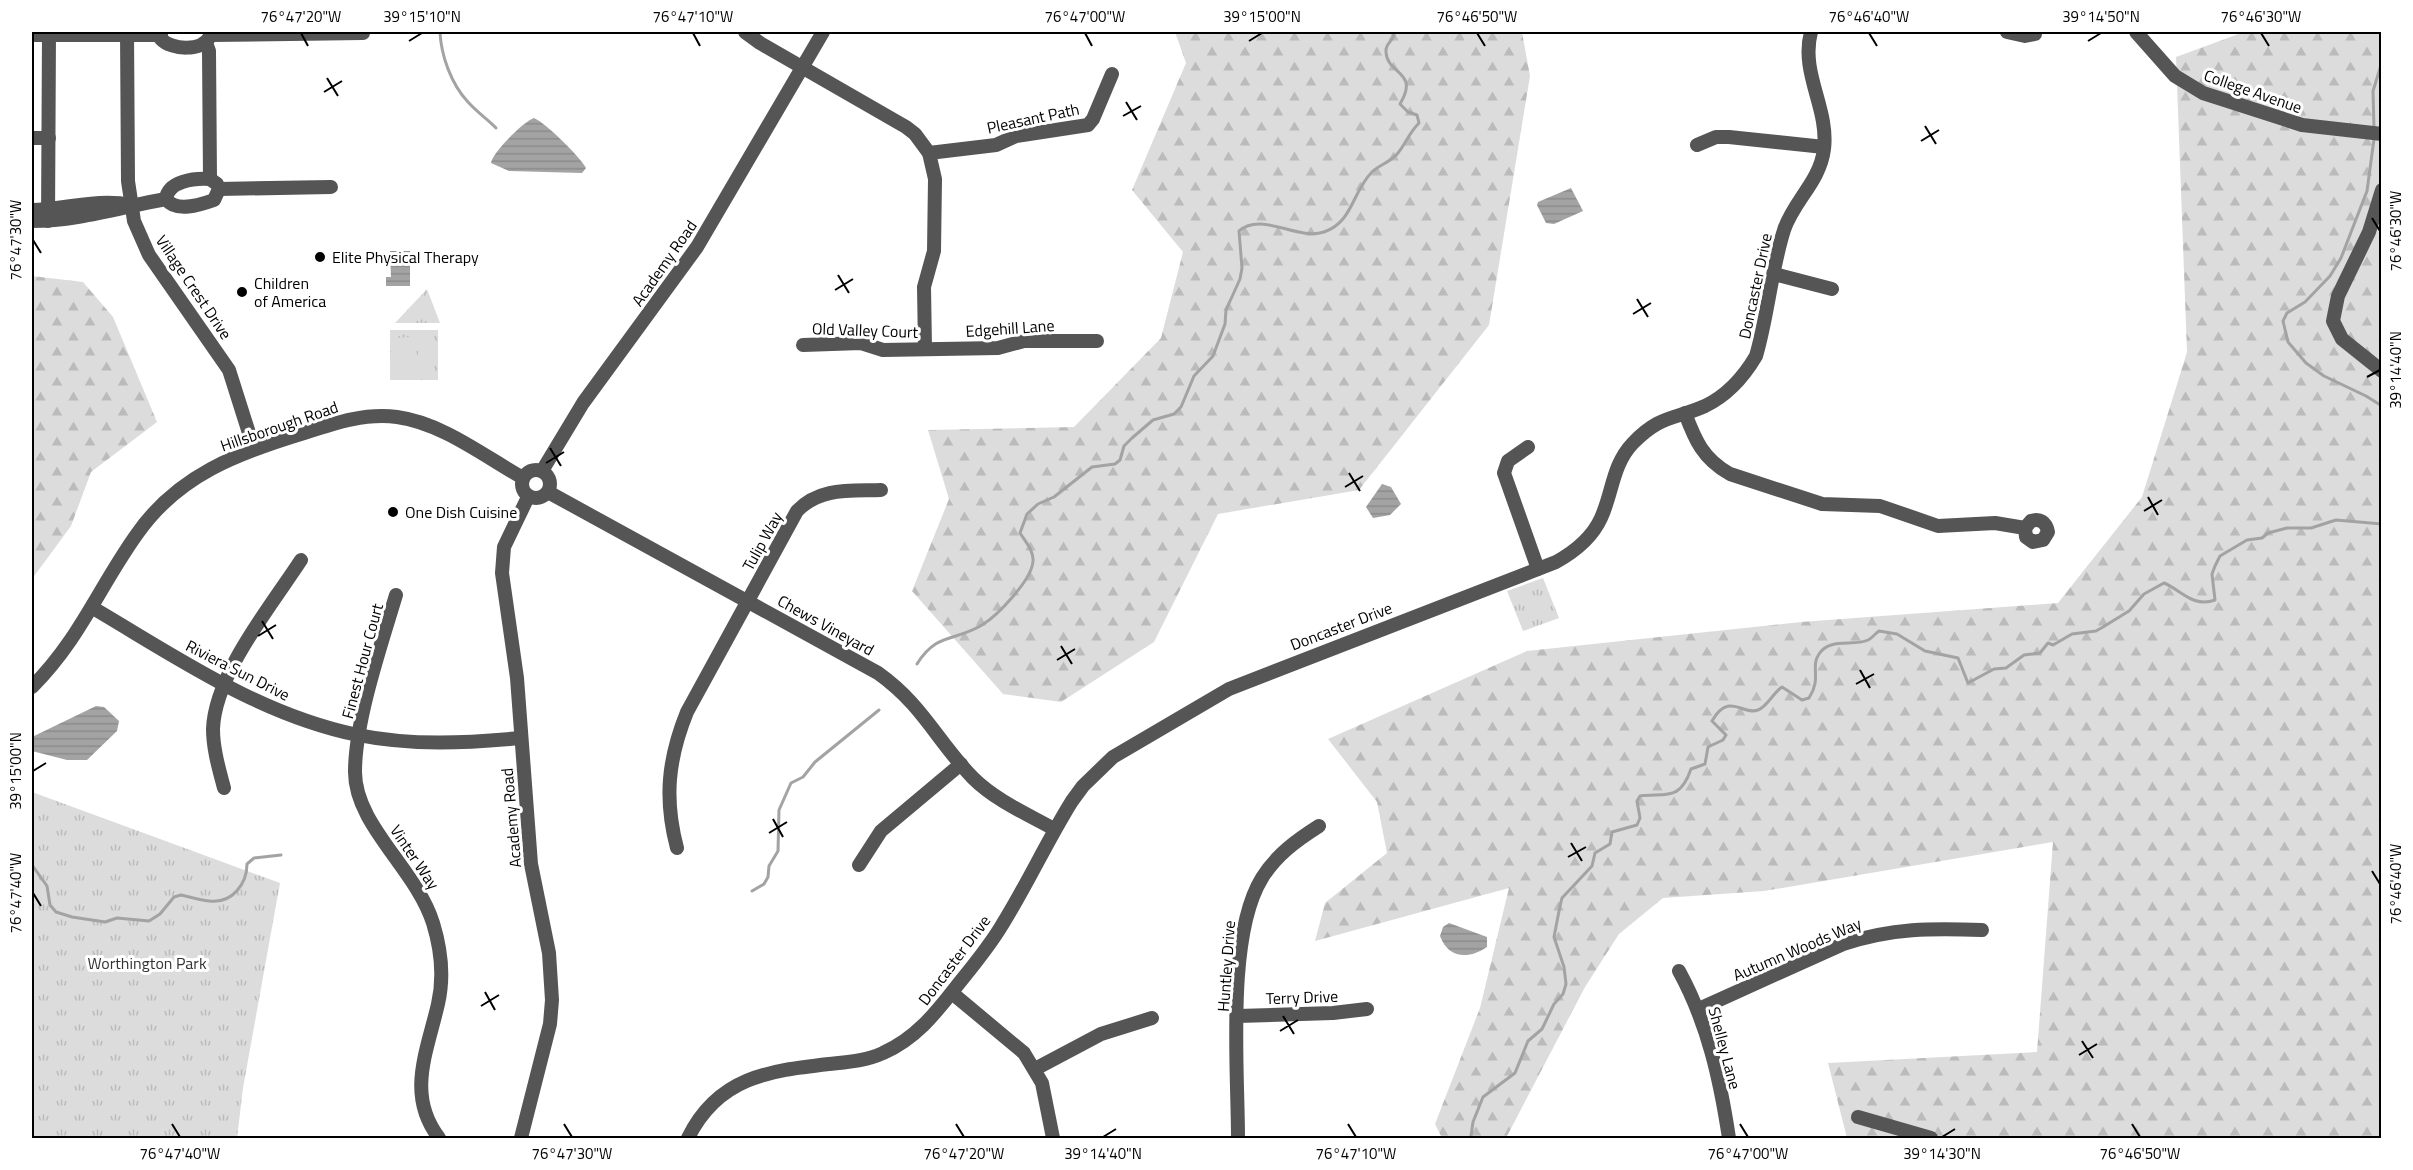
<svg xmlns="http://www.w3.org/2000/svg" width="2413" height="1170" font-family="'Titillium Web',sans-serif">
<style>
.forest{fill:url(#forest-firs)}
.park{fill:url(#park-tufts)}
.pitch{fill:#dcdcdc}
.water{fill:url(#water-rules)}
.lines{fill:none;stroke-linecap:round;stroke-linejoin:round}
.stream{stroke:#a3a3a3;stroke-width:3}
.minor{stroke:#555;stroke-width:14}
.ticks{fill:none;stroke:#000;stroke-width:2}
.poi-dot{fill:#000;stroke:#fff;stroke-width:2}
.labels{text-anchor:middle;stroke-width:6;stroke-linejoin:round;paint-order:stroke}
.street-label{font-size:16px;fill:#000;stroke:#fff}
.poi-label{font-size:16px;fill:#000;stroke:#fff;text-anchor:start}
.park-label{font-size:16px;fill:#333;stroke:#fff}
.neatline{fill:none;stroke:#000;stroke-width:2}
.ticks-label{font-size:15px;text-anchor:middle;fill:#000}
</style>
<defs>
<pattern id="forest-firs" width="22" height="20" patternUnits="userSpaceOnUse" patternTransform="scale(1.5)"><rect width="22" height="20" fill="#dcdcdc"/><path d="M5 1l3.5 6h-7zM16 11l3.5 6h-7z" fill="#bbb"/></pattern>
<pattern id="park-tufts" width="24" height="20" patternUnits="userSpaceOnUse" patternTransform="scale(1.5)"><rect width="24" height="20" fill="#dcdcdc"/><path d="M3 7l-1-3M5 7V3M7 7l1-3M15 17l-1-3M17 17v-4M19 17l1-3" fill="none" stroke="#bbb"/></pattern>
<pattern id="water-rules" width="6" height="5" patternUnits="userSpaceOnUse" patternTransform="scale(1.5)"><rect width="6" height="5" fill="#a3a3a3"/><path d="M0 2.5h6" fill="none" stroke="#8b8b8b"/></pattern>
</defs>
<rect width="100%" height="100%" fill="#fff"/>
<g class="forest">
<path d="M1175,32h347l8,44 -41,249 -130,165 -141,24 -64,128 -93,60 -58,-8 -91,-103 37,-92 -21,-69 146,-3 87,-89 22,-86 -51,-62 54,-127z"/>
<path d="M2244,32h137v1106h-534l-19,-75 209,-11 16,-210 -289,49 -101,7 -44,36 -34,53 -79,151h-64l-7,-14 45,-116 29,-120 -194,53 10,-38 62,-50 -10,-51 -49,-63 199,-88 274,-29 257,-19 84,-106 45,-145 -11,-295z"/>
<path d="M32,276l51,6 30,35 44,105 -66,50 -20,54 -39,53z"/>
</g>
<g class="park">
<path d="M427,289l13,34h-45z"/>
<rect x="390" y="330" width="48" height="50"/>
<path d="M1543,578l16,40 -36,13 -16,-40z"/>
<path d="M32,792l248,91 -37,205 -6,50h-205z"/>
</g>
<g class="pitch">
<path d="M409,337v34h-15v-33z"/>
<path d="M418,338h16l-1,33h-15z"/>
</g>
<g class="water">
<path d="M534,118c13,6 44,37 52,50l-4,5 -73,-2 -18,-8c1,-10 33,-42 43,-45z"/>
<path d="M1571,188l12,23 -29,13 -8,-1 -9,-18 1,-3z"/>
<path d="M390,251h20v35h-24v-9h5z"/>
<path d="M1382,484l9,3 10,17 -11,11 -17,3 -7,-11z"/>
<path d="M96,706l8,1 15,14 -2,10 -30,29h-20l-35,-9v-14z"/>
<path d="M1449,923l38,14v10c-19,13 -39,11 -47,-11l3,-9z"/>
</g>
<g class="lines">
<g class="stream">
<path d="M440,32c1,23 11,52 28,70 9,10 19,17 28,26"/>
<path d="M2374,129l-1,-38 9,-29"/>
<path d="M2374,139l-7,52 -26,67 -11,18 -25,26 -18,11 -4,8 5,21 18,21 18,13 42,20 16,10"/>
<path d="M917,664c20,-32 37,-22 65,-39 15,-9 50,-45 51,-64 1,-10 -8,-20 -13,-28l7,-19 11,-10 16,-7 38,-30 23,-3 5,-4 4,-14 8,-8 21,-18 21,-6 7,-7 13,-31 19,-20 12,-32 1,-14 14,-31 2,-11 -3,-37c23,-20 58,10 85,1 29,-10 28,-40 48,-60 7,-7 19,-10 26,-19 8,-10 11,-20 21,-30l-2,-8 -9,-3 -8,-8c20,-33 -13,-29 -14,-52 -1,-8 6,-10 8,-17l-3,-3"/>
<path d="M32,865l15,21 3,19 6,7 16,5 33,5 12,-4 32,3 11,-7 14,-17 7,-2c9,2 19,5 28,6 23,3 38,-17 38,-37l7,-6 27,-3"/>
<path d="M752,891l12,-7 4,-7 1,-11 9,-15 1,-41 12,-27 12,-6 12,-15 64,-52"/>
<path d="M1471,1136l2,-14 10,-25 32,-24 13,-32 14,-12 12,-25 9,-10 3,-10 -2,-17 -10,-30 6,-31 2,-8 30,-32 3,-13 15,-9 2,-12 25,-7 3,-7 -3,-17 3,-5c27,-3 40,5 51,-27l14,-5 3,-17 15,-7 3,-5 -14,-14c17,-30 31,-5 46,-11 9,-3 15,-17 24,-23l20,13 7,-2c13,-20 1,-31 10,-44 11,-17 34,-7 49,-14 4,-2 8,-7 11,-9l18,3 28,17 33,7 10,25 26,-14 12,-1 18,-13 16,-2 8,-10 5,2 19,-11 24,-3 7,-4 26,-16 15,-17 20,-11c17,7 29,25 51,17l-3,-26 3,-8 5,-10 27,-16 15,-2 6,-5 19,-5h24l25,-8 46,4"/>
</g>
<g class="minor">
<path d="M127,32l1,149 6,40 15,34 80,115 25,79"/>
<path d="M161,32v7c10,11 42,13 49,-3"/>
<path d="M745,32l15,11 146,84 9,7 14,19 6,26 -1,72 -10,36 1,61"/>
<path d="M2007,32l18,4 10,-2"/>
<path d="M2136,32l39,44 28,17 99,32 80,9"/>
<path d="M32,35h128"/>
<path d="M210,35l153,-2"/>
<path d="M206,43l3,8 1,128"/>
<path d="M32,138h17"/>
<path d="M1697,145l19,-8h13l95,10"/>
<path d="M929,153l67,-8 20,-9 72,-11 5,-6 19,-45"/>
<path d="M210,179l7,5 2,5 -5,11c-14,5 -38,13 -48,-1 2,-18 28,-21 44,-20z"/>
<path d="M219,189l112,-2"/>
<path d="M2382,190l-13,42 -31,64 -5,25 9,18 40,32"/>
<path d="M32,210c33,-1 67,-12 99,-5"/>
<path d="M32,221c46,0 89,-14 134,-22"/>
<path d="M48,221l1,-189"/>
<path d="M1774,274l58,15"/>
<path d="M803,345l58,-2 22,7 115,-2 26,-7h73"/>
<path d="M1685,413c10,27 18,46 45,61l92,30 58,2 58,20 57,-3 30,5 1,9 7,5 10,-2 5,-8c-2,-10 -8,-14 -17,-11l-6,7"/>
<path d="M1528,447l-20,14 -4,12 34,96"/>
<circle cx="536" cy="484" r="14"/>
<path d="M542,471l41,-68 114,-156 126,-215"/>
<path d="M548,492l330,181c45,32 59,68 95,105 22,22 54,36 81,51"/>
<path d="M396,595c-15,50 -41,126 -41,177 0,53 61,97 78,151 8,26 11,55 5,81 -11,48 -32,91 1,134"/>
<path d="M93,608c85,50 167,107 265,127 54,11 109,8 163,3"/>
<path d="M32,687c48,-48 67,-100 105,-153 41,-59 101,-81 167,-101 31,-10 60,-20 93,-16 45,6 87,39 126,61"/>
<path d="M224,788c-5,-19 -11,-39 -11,-59 2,-55 58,-123 88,-169"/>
<path d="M677,848c-13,-49 -9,-89 10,-136l110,-201c23,-24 53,-20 84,-21"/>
<path d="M859,865l22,-34 80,-67"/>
<path d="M1679,971c29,53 41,108 50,167"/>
<path d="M952,993l72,60 18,30 11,55"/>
<path d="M1699,1009l144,-65c49,-16 89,-16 139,-14"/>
<path d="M1238,1016l95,-3 34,-4"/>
<path d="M1035,1069l66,-35 51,-16"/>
<path d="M1858,1117l73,21"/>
<path d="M521,1138l29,-114 2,-24 -3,-47 -18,-89 -14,-186 -15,-105 2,-26 24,-50"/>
<path d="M688,1138c30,-61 80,-67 141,-74 18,-2 37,-3 54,-11 32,-14 52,-39 73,-66 16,-20 33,-40 46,-62 25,-40 45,-84 70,-124l11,-15 30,-29 116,-68 327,-127c18,-10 36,-24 45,-44 12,-26 11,-53 32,-75 27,-28 40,-23 72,-37 23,-11 38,-28 51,-50 12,-41 15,-85 28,-126 10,-30 36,-48 40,-81 5,-41 -24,-76 -13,-117"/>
<path d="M1238,1138c0,-69 -12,-202 24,-260 14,-23 35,-38 57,-52"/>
</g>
</g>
<path class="ticks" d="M301,33l7,13M693,33l7,13M1085,33l7,13M1477,33l8,13M1869,33l8,13M2261,33l8,13M409,41l13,-8M1249,41l13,-8M2088,41l13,-8M327,78l11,18M324,92l18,-11M1126,102l11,18M1123,116l18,-10M1925,126l11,18M1921,141l18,-11M2372,218l8,13M33,240l8,13M838,275l11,18M835,290l18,-11M1637,299l11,18M1633,314l18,-11M2367,377l13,-7M550,448l11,18M546,463l18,-11M1349,473l11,18M1345,487l18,-11M2148,497l10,18M2144,511l18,-11M262,621l11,18M258,636l18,-11M1061,646l11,18M1057,660l18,-11M1860,670l10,18M1856,684l18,-10M33,771l13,-8M773,819l10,18M769,833l18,-11M1571,843l11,18M1568,857l18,-10M2372,871l8,13M33,893l8,13M485,992l10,18M481,1006l18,-11M1283,1016l11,18M1280,1031l18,-11M2082,1041l11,17M2079,1055l18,-11M172,1124l8,13M564,1124l8,13M956,1124l8,13M1348,1124l8,13M1740,1124l8,13M2132,1124l8,13M1103,1137l13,-8M1942,1137l13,-8"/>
<g class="poi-dot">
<circle cx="320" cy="257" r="6"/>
<circle cx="242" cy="292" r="6"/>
<circle cx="393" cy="512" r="6"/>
</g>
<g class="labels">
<g class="street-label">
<text transform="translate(2253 91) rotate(19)" y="6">College Avenue</text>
<text transform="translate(1033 118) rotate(-12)" y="6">Pleasant Path</text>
<text transform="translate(664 263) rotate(-55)" y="6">Academy Road</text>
<text transform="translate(1755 286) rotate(-78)" y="6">Doncaster Drive</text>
<text transform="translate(194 287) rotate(56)" y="6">Village Crest Drive</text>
<text transform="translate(1010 328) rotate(-4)" y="6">Edgehill Lane</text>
<text transform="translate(865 330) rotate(2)" y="6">Old Valley Court</text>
<text transform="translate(279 426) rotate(-19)" y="6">Hillsborough Road</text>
<text transform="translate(762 541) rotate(-61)" y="6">Tulip Way</text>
<text transform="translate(826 625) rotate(29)" y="6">Chews Vineyard</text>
<text transform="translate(1341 626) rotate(-21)" y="6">Doncaster Drive</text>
<text transform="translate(362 661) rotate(-75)" y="6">Finest Hour Court</text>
<text transform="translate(238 670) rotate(27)" y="6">Riviera Sun Drive</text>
<text transform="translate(511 818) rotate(-95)" y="6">Academy Road</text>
<text transform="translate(415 857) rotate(56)" y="6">Vinter Way</text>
<text transform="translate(1797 949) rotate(-23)" y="6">Autumn Woods Way</text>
<text transform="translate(954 960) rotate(-53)" y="6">Doncaster Drive</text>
<text transform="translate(1226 966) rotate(-86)" y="6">Huntley Drive</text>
<text transform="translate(1302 997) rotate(-2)" y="6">Terry Drive</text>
<text transform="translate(1725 1048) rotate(75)" y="6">Shelley Lane</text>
</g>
<g class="poi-label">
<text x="332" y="263">Elite Physical Therapy</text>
<text x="254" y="289">Children<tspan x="254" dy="18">of America</tspan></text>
<text x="405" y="518">One Dish Cuisine</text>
</g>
<g class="park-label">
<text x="147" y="969">Worthington Park</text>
</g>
</g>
<rect width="2413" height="1170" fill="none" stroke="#ffffff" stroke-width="66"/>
<rect x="33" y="33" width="2347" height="1104" class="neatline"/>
<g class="ticks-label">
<text x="301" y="22">76°47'20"W</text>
<text x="422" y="22">39°15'10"N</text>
<text x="693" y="22">76°47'10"W</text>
<text x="1085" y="22">76°47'00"W</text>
<text x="1262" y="22">39°15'00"N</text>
<text x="1477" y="22">76°46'50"W</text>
<text x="1869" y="22">76°46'40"W</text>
<text x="2101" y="22">39°14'50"N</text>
<text x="2261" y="22">76°46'30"W</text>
<text transform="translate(2396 231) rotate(-90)" y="5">76°46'30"W</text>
<text transform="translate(16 240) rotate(-90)" y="5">76°47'30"W</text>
<text transform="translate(2396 370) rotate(-90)" y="5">39°14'40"N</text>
<text transform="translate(16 771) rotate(-90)" y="5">39°15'00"N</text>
<text transform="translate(2396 884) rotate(-90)" y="5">76°46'40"W</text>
<text transform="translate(16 893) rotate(-90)" y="5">76°47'40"W</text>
<text x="180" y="1159">76°47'40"W</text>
<text x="572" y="1159">76°47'30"W</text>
<text x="964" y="1159">76°47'20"W</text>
<text x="1103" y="1159">39°14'40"N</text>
<text x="1356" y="1159">76°47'10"W</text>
<text x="1748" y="1159">76°47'00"W</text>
<text x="1942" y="1159">39°14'30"N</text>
<text x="2140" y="1159">76°46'50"W</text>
</g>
</svg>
